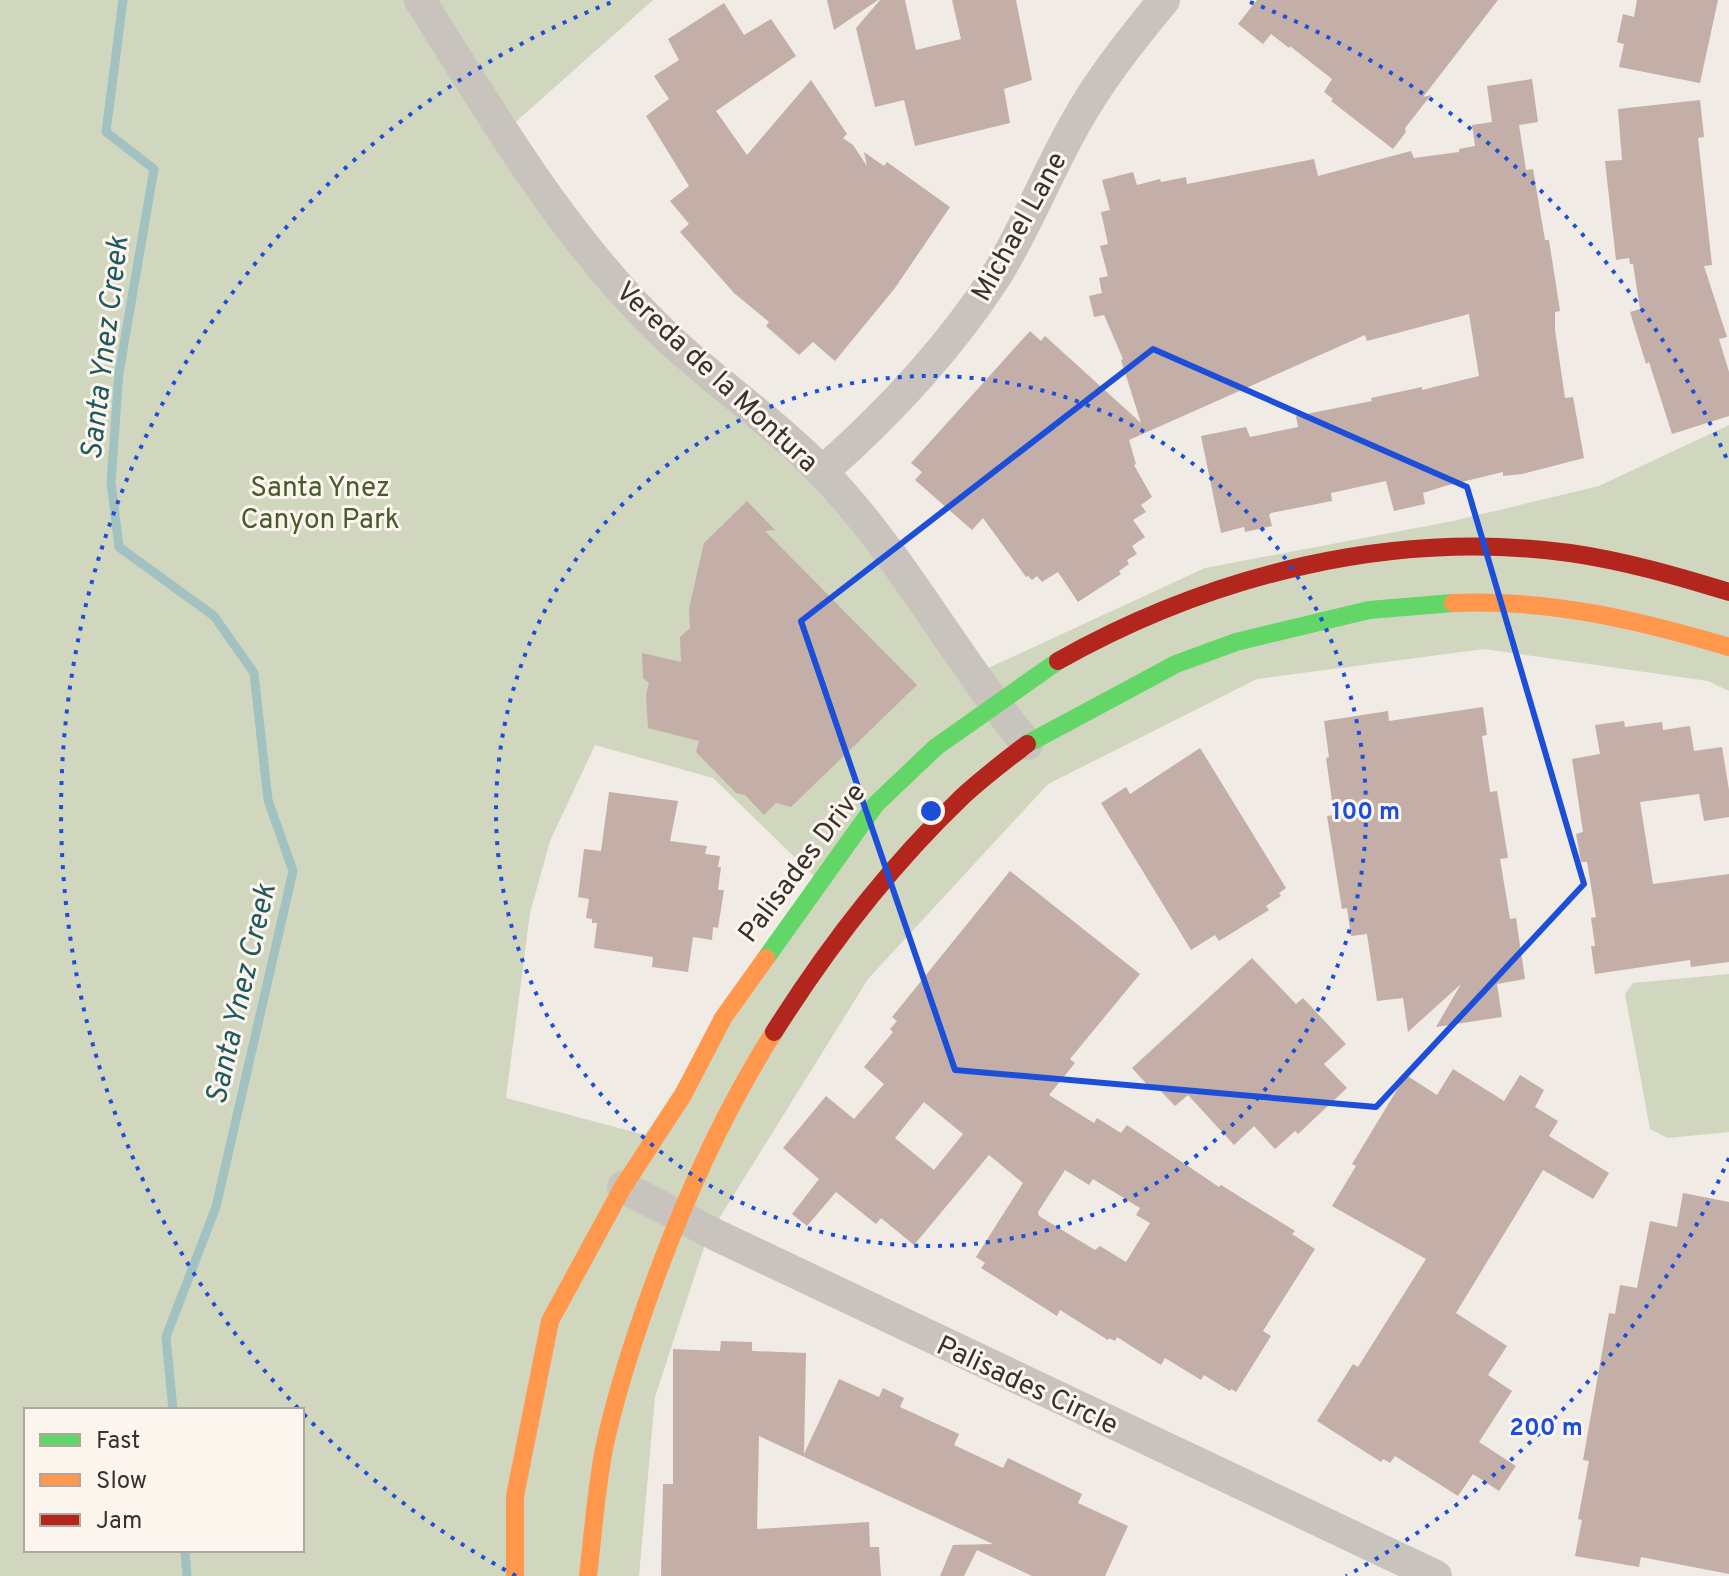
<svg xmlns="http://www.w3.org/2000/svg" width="1729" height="1576" font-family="Overpass,sans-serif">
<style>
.green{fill:#d1d6bf;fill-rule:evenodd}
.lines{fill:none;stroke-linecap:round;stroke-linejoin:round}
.stream{stroke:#a1c2c1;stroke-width:9}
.building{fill:#c3afa7;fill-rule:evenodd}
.street{stroke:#c9c3be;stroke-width:32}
.fast{stroke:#63d668;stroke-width:18}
.slow{stroke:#ff974d;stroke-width:18}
.jam{stroke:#b3261e;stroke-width:18}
.marked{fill:none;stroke:#1d4ed8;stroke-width:6;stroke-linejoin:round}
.ring{fill:none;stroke:#1d4ed8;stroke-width:4;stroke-dasharray:4 8}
.labels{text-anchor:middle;stroke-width:6;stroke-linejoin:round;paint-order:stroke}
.street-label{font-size:28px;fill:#3b302b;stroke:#fbf5ee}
.park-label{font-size:28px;fill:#4a5a2e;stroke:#fbf5ee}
.water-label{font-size:30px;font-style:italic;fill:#1f5a5e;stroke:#fbf5ee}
.centre{fill:#1d4ed8;stroke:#fbf5ee;stroke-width:4}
.ring-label{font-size:24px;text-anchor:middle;font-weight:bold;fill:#1d4ed8;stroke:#fbf5ee;stroke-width:6;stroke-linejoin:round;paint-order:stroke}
</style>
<rect width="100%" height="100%" fill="#f0ebe5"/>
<g class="green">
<path d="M0,0h653l-152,135 315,345 153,197 236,-109 248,-47 146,-35 130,-61v266l-21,-10 -224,-32 -227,30 -209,105 -180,195 -161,259 -52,159 -16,179h-639zM595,745l118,33 102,99 -170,258 -139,-37 24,-185 20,-72zM26,1410h276v140h-276z"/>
<path d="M1729,974v158l-61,6 -18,-9 -25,-135 8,-11z"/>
</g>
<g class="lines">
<g class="stream">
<path d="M123,0l-17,132 48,37 -35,204 -8,109 8,65 95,69 40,57 14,127 25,71 -77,336 -50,130 7,73"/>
<path d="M185,1550l2,26"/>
</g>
</g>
<g class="building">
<path d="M827,0h51l-44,30z"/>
<path d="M880,0h25l11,50 45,-11 -9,-39h64l16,80 -28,9 6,34 -95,23 -11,-46 -29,7 -19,-79z"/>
<path d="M1257,0h241l-75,97 8,-2 -26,33 1,4 -13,17 -62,-48 2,-2 -9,-7 8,-13 -42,-33 -1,2 -18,-14 -8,10 -25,-20z"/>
<path d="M1637,0h81l-18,83 -81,-16 5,-23 -7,-2 6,-28 11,3z"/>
<path d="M724,3l20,32 27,-16 25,37 -80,55 31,44 64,-75 36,54 -4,4 10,7 14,21 -3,-14 20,14 3,-4 63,45 -55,81 -60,73 -22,-19 -14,13 -33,-29 3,-4 -35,-29 -54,-61 9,-8 -19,-23 19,-15 -43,-70 23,-17 -15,-23 25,-16 -11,-21z"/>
<path d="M1532,79l6,43 -19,3 7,45 7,-1 12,71h4l11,71 -5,1v18l10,68 8,-1 11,61 -62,16 -19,2v-4l-58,14 -22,7 2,11 -31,7 -8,-30 -55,12 1,8 -61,12 -2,2 3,11 -27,6 -1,-5 -23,6 -20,-97 45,-9 4,10 48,-10 -2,-11 76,-15 -1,-3 51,-11v3l57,-14 -10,-62 -102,27 -2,-6 -236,105 7,24 -2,1 18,32 -11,8 5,7 -13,8 12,17 -13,9 5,8 -10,6 2,4 -10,7 2,3 -43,28 -20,-30 -16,10 -5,-6 -5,4 -4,-4 -2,1 -43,-59 -11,12 -57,-50 7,-8 -11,-9 119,-132 11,10 4,-5 96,87 -20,-63 2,-1 -19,-44 -10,2 -5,-21 13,-3 -3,-15 9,-2 -8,-30 8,-2 -7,-32 9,-2 -8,-30 31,-8 4,13 23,-6 1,3 25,-5 1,7 127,-25 4,17 93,-25 3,7 45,-6v-3l16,-3 -3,-21 20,-3 -5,-36z"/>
<path d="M1700,100l4,37 -6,1 14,127 -8,1 23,71 -8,2 10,33v44l-57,18 -23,-72 -3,2 -16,-52 10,-3 -7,-45h-3l-1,-6 -13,2 -11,-99 17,-1 -4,-51z"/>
<path d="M747,501l28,29 -10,1 152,154 -126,122 -15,-4 -12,12 -19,-20 -9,-2 -40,-41 3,-11 -51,-13 -2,-34 3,-11 -6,-5 -1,-25 39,9 -1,-25 10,-9 -1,-20 15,-65z"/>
<path d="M1483,707l4,28 -5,1 8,56 7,-1 11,67 -8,1 10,60 6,-1 9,61 -28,5 5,33 -66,10 25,-43 -53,48 -5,-34 -26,3 -10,-67 -16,2 -4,-28 -5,1 -15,-93 7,-1 -8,-57 3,-1 -5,-36 64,-10 1,10z"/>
<path d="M1624,721l1,6 37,-5 1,8 27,-4 4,25 28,-4 7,43v27l-25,4 -5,-27 -59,8 13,82 76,-10v88l-38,5 -1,-7 -95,14 -4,-28h4l-4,-28 5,-1 -9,-55h-6l-5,-28 7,-2 -11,-73 28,-5 -5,-29z"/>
<path d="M1200,748l86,140 -7,5 2,3 -15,10 3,4 -50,31 -4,-6 -24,15 -90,-147 25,-16 4,7z"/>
<path d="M609,792l69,9 -8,40 37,5 -2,8 15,2 -2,11h3l-3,23h6l-6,38 -5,-1 -1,13 -19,-3 -5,35 -36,-5 1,-10 -59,-9 3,-25h-5v-4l-6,-1 3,-19 -11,-2 6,-48 17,2z"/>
<path d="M1010,871l130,103 -70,85 5,4 -26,32 45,28 3,-5 24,15 6,-8 92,62 2,-2 74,46 -3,3 23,15 -52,82 8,5 -35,56 -5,-3 -1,2 -26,-16 -3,5 -36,-22 -4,7 -44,-28 -2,4 -6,-3 -1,2 -48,-30 -3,6 -76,-48 4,-5 -9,-6 47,-74 -34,-28 -75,90 -33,-27 -5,6 -40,-32 -29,34 -15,-12 27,-35 -36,-31 43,-52 28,23 30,-35 -20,-17 29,-35 -3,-3 7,-8 -5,-4zM924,1102l39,32 -29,36 -39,-32zM1065,1170l24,15 4,-6 47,29 -4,7 14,8 -24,39 -26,-16 -5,4 -56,-34 -1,-4z"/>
<path d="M1252,958l44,46 7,-6 43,46 -22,20 23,24 -49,46 -3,-3 -20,18 -21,-23 -20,19 -46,-50 -13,11 -19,-20 -4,4 -20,-22z"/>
<path d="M1453,1069l51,32 16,-26 24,15 -9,17 23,14 -9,15 60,37 -16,26 -50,-29 -87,143 51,33 -19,29 24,16 -33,51 37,24 -17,25 -26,-17 -15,22 -63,-40 -5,7 -7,-4 -2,3 -64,-41 36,-57 5,3 68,-108 -94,-53 24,-40 -4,-2 54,-89 31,20z"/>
<path d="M1683,1193l46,9v372l-88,-17 -2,10 -64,-11 7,-36 -4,-1 11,-58 -6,-1 26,-147 6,1 5,-29 17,3 13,-67 27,6z"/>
<path d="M721,1341l31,1v9l54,2 -2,101 35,-75 40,18 4,-9 21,10 -4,9 59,27 -5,11 49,23 5,-10 74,36 -4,9 50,23 -23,50h-73l-55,-26 -13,26h-24l13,-31 40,-1 -234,-108 -2,93 112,-7 1,25h9l2,29h-220l2,-92h10v-135l47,2z"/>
</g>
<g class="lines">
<g class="street">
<path d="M420,0c74,118 145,240 247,337 49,46 109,87 156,136 79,82 131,184 204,271"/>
<path d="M822,472c66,-58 126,-122 174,-196 30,-48 51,-103 79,-152 24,-44 57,-85 89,-124"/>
<path d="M623,1187l93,48 720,341"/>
</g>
<g class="fast">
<path d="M1027,744l149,-80 60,-22 133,-32 84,-7"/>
<path d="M766,958l110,-154 60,-57 122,-86"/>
</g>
<g class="slow">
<path d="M1453,603c97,-4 185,17 276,44"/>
<path d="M515,1576v-80l35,-175 73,-134 60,-92 40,-77 43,-60"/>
<path d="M588,1576c5,-42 8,-86 16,-127 10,-48 25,-95 41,-141 34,-98 74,-189 129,-276"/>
</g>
<g class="jam">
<path d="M1058,661c155,-87 335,-132 512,-108 55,8 107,23 159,39"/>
<path d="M774,1032c53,-84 115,-165 187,-234 20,-19 44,-37 66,-54"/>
</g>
</g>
<path class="marked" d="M1153,349l314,138 117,397 -208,223 -421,-37 -154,-449z"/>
<g class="ring">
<circle cx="931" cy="811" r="435"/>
<path d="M1729 1158A870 870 0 0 1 1346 1576M516 1576A870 870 0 0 1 612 2M1250 2A870 870 0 0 1 1729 464"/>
</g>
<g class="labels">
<g class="street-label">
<text transform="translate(1018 226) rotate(-61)" y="10">Michael Lane</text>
<text transform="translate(718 376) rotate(43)" y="10">Vereda de la Montura</text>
<text transform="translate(801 862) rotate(-53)" y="10">Palisades Drive</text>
<text transform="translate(1028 1384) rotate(25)" y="10">Palisades Circle</text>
</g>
<g class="park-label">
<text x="320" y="496">Santa Ynez<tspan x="320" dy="32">Canyon Park</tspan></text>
</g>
<g class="water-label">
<text transform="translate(104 348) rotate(-83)" y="10">Santa Ynez Creek</text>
<text transform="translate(240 994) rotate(-77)" y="10">Santa Ynez Creek</text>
</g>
</g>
<circle cx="931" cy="811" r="12" class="centre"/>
<g class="ring-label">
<text x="1366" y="819">100 m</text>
<text x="1546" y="1435">200 m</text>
</g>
<rect x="24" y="1408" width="280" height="144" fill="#fbf5ee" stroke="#aea6a0" stroke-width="2"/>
<rect x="40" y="1434" width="40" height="12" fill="#63d668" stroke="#aea6a0" stroke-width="2"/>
<text x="96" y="1448" font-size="24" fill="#3b302b">Fast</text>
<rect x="40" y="1474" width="40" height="12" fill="#ff974d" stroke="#aea6a0" stroke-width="2"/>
<text x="96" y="1488" font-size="24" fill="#3b302b">Slow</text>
<rect x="40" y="1514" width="40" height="12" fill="#b3261e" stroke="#aea6a0" stroke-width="2"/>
<text x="96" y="1528" font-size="24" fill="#3b302b">Jam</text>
</svg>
